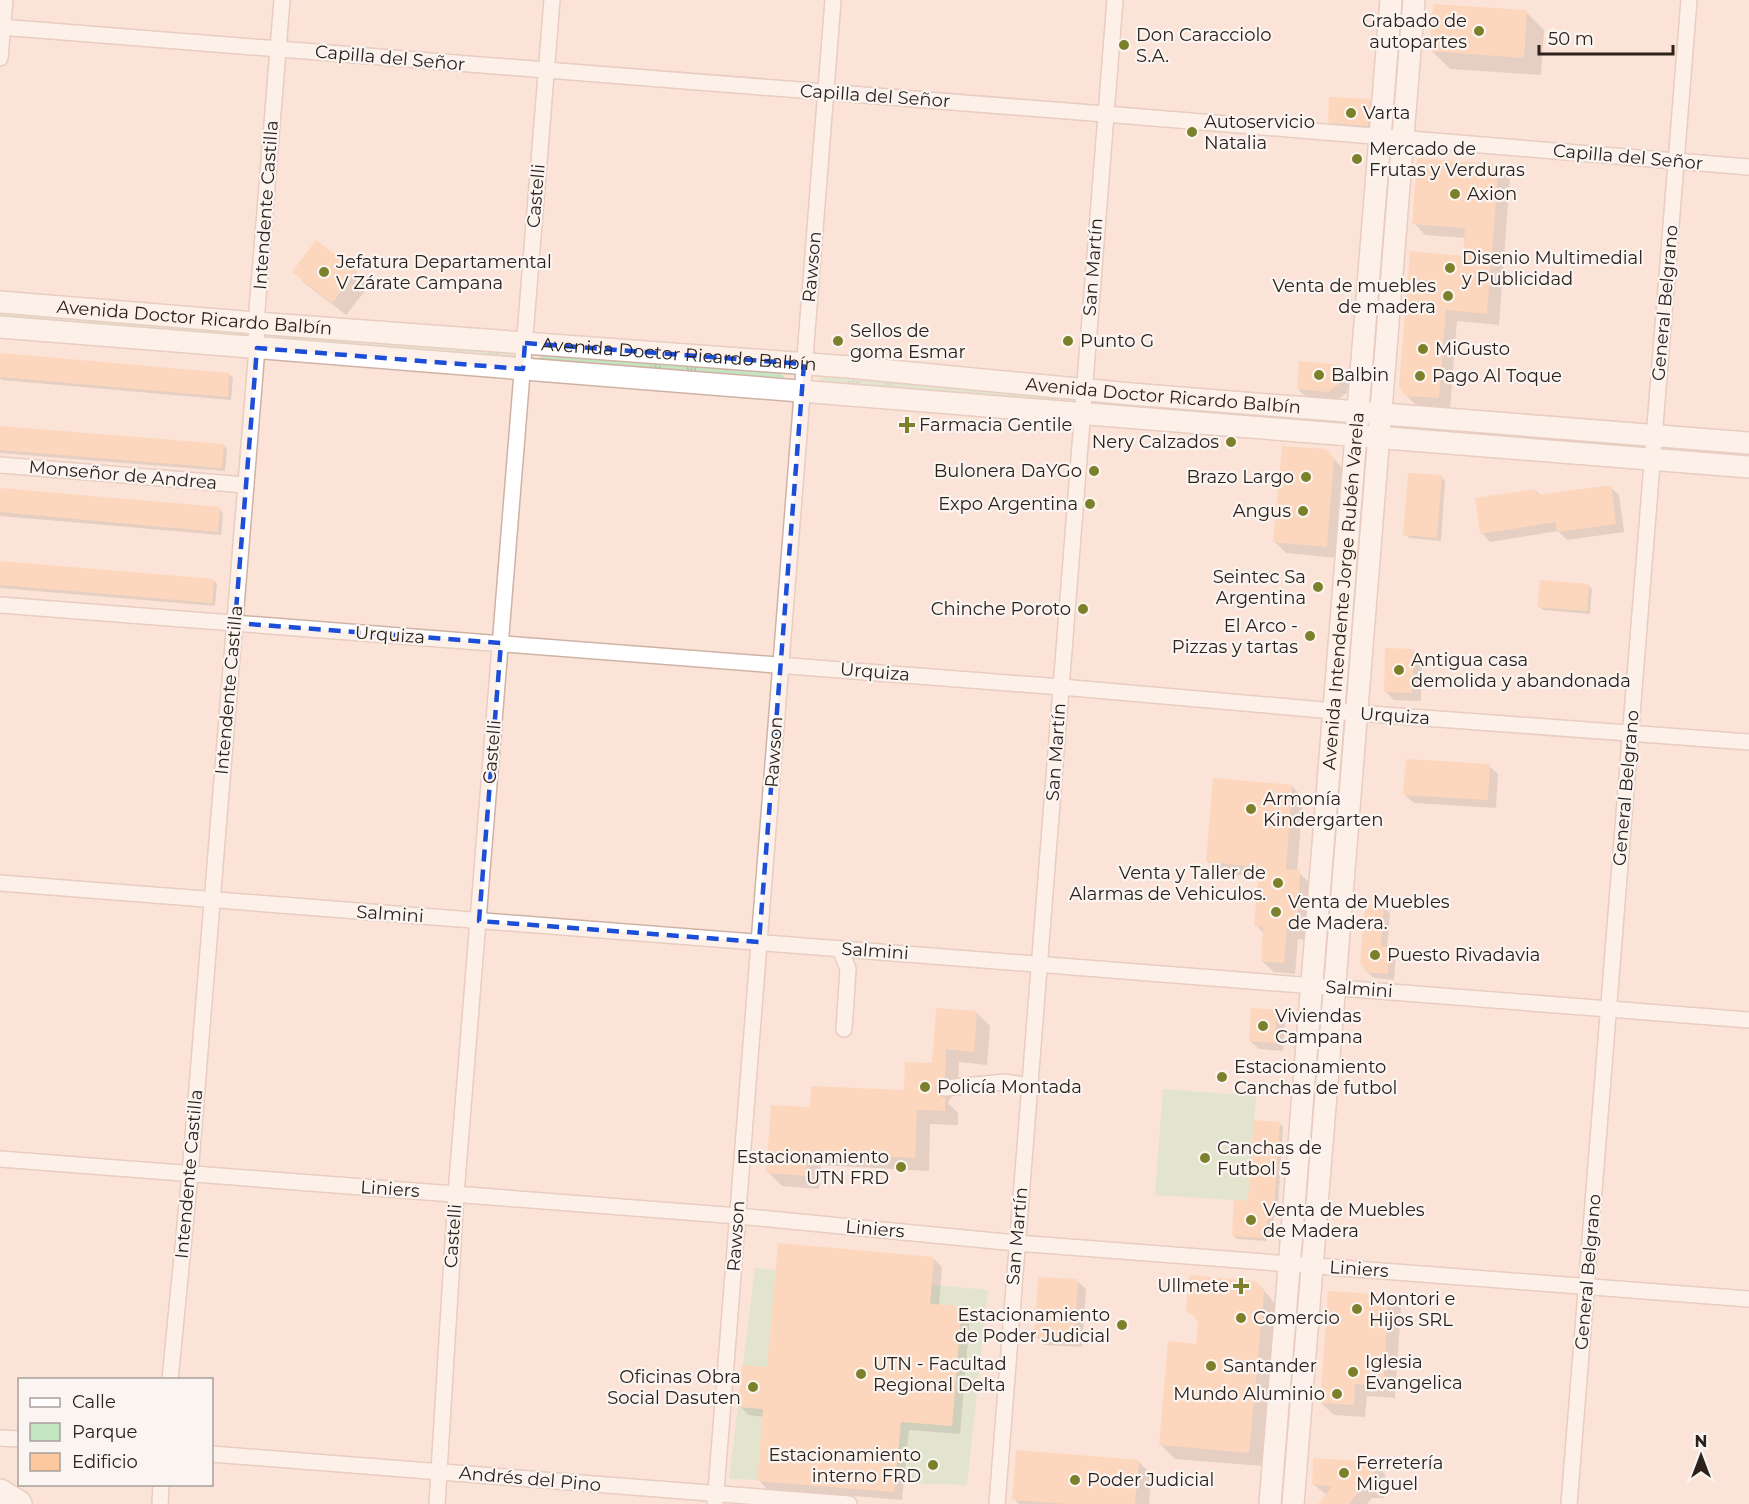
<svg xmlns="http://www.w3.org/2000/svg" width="1749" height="1504" font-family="Montserrat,sans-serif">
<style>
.grass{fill:url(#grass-tufts)}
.green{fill:#c4e5c1}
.shadow{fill:#0003}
.building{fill:#fec89e}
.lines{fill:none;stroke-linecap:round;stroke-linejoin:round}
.street-casing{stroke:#d0b2a5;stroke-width:18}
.secondary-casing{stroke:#d0b2a5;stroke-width:24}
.highway-casing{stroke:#d0b2a5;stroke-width:30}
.street{stroke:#fff;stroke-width:15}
.secondary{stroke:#fff;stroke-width:21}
.highway{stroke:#fff;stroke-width:27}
.marked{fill:none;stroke:#1d4ed8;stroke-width:4.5;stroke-dasharray:12 8;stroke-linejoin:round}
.poi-dot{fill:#7d802a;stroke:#fbf5f2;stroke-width:2}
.labels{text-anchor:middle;stroke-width:4.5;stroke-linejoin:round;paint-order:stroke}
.poi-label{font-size:18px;fill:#2c211b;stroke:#fbf5f2;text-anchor:start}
.street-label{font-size:18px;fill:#2c211b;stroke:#fbf5f2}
</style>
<defs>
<pattern id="grass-tufts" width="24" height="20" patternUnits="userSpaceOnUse" patternTransform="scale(1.5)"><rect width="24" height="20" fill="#c4e5c1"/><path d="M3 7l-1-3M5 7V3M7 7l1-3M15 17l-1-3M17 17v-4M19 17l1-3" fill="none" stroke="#a9c4a5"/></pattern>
</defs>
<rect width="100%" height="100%" fill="#fce3d7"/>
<g class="grass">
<path d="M1389,172l3,2 -18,210 -3,2 -3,-2 18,-211z"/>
<path d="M2,312l242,19 1,3 -2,3 -242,-19z"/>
<path d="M270,334l240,17 4,5 -2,3 -242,-19z"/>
<path d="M544,354l236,18 4,5 -2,4 -242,-19 -1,-4z"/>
<path d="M823,377l236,18 4,5 -2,3 -242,-19 -1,-3z"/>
<path d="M1103,401l242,19 2,3 -2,4 -242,-19z"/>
<path d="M1397,425l242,19 2,3 -2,3 -243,-22z"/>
<path d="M1366,468l-15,212 -3,1 -3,-2 18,-210z"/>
<path d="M1343,742l3,1 -18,211 -3,1 -3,-1 18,-211z"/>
<path d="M1321,1022l3,1 -18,211 -3,1 -3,-1 18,-211z"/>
<path d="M1299,1298l-13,206h-9l19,-205z"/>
</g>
<g class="green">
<path d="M1163,1089l93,7 -8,105 -93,-6z"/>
<path d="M755,1268l233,22 -21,195 -238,-6z"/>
</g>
<g class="shadow">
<path d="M1526,12l18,18 -3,45 -91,-6 -18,-18z"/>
<path d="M1370,101l8,9 -2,24 -38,-3 -9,-9z"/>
<path d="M1498,165l12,12 -11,148 -42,-4 -7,88 -32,-2 -12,-12 59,-138 1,-19 -41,-3 -11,-12z"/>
<path d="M294,272h62l13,14 -23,29 -39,-30z"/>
<path d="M0,354l229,20 4,4 -2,22 -229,-20 -2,-2z"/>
<path d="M1340,366l9,9 -2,18 -10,7 -30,-2 -9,-9z"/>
<path d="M0,427l223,18 4,4 -2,22 -225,-18z"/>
<path d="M1326,450l18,20 -6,88 -52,-5 -11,-11z"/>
<path d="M1441,477l4,4 -4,60 -32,-3 -4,-4z"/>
<path d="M1610,487l9,8 5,37 -57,8 -9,-9 -68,11 -8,-9 54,-42 5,5z"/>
<path d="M0,490l219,19 4,4 -2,22 -221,-19z"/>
<path d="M0,563l213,17 4,4 -2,22 -215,-18z"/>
<path d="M1588,585l4,4 -2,25 -47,-4 -4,-4z"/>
<path d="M1414,651l8,8 -1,42 -27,-1 -9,-9z"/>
<path d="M1489,766l9,8 -2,34 -82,-5 -9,-8z"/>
<path d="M1292,786l11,12 -6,73 13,12 -3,57 -9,-1 -3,35 -21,-2 -12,-11 2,-27 -8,-9 3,-48 -40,-4 -11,-11z"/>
<path d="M1384,907l6,7 -3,34 9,7 -2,25 -20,-2 -7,-6z"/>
<path d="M938,1009l38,3 14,14 -3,39 -28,-3 -1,30 -5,2 -5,9 10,10v12l-28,-1 -1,47 -108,-6 -2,24 -37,-3 -14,-14 43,-64 95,-17 28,-27z"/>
<path d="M1277,1011l8,9 -2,31 -24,-2 -9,-8z"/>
<path d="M1279,1123l4,4 -5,80 -12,34 -29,-2 -4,-4 17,-32z"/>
<path d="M934,1259l8,8 -3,39 23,2 8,9 -10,117 -51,-4 -7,70 -135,-11 -8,-9 5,-63 -16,-2 -8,-9 28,-37z"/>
<path d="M1077,1281l9,8 -4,58 -38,-2 -8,-9z"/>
<path d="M1256,1282l14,15 7,11 -15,158 -87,-7 -15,-15 37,-99 2,-23 -11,-12z"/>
<path d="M1388,1296l13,12 -6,90 -28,-2 -2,21 -31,-2 -13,-12z"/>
<path d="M1138,1461l14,14 -3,29h-130l-5,-5z"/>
<path d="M1375,1463l10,11 -1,24h-12l-5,6h-47l7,-9 -14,-11z"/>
</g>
<g class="building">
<path d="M1433,4l94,6 -3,48 -94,-7z"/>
<path d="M1329,97l41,2 -2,27 -40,-3z"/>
<path d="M1417,158l82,6 -12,150 -41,-4 -7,88 -34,-2 -6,-9 11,-136 53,5 2,-28 -53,-4z"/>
<path d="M316,240l41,31 -25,32 -40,-31z"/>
<path d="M0,353l229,20 -1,24 -228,-20z"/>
<path d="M1299,361l42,4 -2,19 -11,8 -31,-3z"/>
<path d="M0,426l224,18 -2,24 -222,-18z"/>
<path d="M1282,446l44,3 8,9 -7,89 -54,-5z"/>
<path d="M1408,473l34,2 -5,63 -34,-3z"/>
<path d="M1611,485l5,39 -59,8 -2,-10 -75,12 -5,-36 61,-9 1,6z"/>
<path d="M0,488l220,19 -2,25 -218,-20z"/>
<path d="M0,561l214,18 -2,24 -212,-18z"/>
<path d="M1540,580l49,4 -2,27 -50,-4z"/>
<path d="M1385,648l29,1 -2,44 -28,-1z"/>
<path d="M1406,759l84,5 -2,36 -85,-5z"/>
<path d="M1213,778l79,7 -6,84 14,1 -3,59 -10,-1 -3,35 -23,-2 2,-34 -9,-1 5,-59 -53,-5z"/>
<path d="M1365,905l19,1 -3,40 9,1 -2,27 -22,-2 -6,-9z"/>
<path d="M936,1008l41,3 -3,41 -28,-3 -1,29 -6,2 -4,8 2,6 8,4v13l-28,-1 -2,48 -108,-6 -1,24 -40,-3 5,-68 39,2 1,-21 93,4 1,-28 27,1z"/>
<path d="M1251,1008l26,2 -2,33 -26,-2z"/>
<path d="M1254,1120l26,2 -6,81 -12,35 -30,-2 2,-36 14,1z"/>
<path d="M778,1243l156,14 -4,47 32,2 -10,120 -51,-4 -7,70 -137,-11 6,-72 -25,-2 4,-42 25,2z"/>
<path d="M1189,1275l67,6 8,11 -15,161 -90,-8 9,-104 28,3 2,-24 -12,-9z"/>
<path d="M1038,1277l40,2 -4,60 -40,-2z"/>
<path d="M1328,1291l61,4 -6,91 -28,-2 -1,21 -34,-2z"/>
<path d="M1016,1450l123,10 -4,44h-67l-56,-4z"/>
<path d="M1313,1458l62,4 -1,26h-13l-12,16h-31l14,-18 -20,-1z"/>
</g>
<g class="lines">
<g class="street-casing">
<g id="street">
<path d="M0,27l1105,87 644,53"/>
<path d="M0,58l5,-58"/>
<path d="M0,465l246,20"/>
<path d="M0,605l1061,82 296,26 392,29"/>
<path d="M0,883l1749,137"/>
<path d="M840,949l8,20 -4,60"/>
<path d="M945,1088l60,-6 24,4"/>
<path d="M0,1159l738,57 278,27 733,56"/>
<path d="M170,1380l20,-206 67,-826 -1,-25 26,-323"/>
<path d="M0,1438l20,1"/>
<path d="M212,1454l637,50"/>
<path d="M160,1504l1,-20"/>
<path d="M437,1504l19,-310 96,-1194"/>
<path d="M715,1504l118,-1504"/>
<path d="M997,1504l118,-1504"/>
<path d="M1569,1504l120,-1504"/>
</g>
</g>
<g class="secondary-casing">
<g id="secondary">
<path id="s1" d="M0,302l256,21 593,44 282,27 618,49"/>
<path d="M0,327l1749,140"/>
<path id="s2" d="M1270,1504l121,-1504"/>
<path d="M1293,1504l121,-1504"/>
</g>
</g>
<g class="highway-casing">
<path id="highway" d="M0,1493l18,11"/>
</g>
<use href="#street" class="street"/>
<use href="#secondary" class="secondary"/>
<use href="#highway" class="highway"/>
</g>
<path d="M0 0H1749V1504H0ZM525,343l279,21 -45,578 -280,-21 22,-278 -266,-20 22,-275 266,21z" fill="#fce3d7" fill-opacity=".55" fill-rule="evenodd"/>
<path class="marked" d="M525,343l279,21 -45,578 -280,-21 22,-278 -266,-20 22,-275 266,21z"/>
<g class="poi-dot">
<circle cx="1479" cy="31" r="6"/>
<circle cx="1124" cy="45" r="6"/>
<circle cx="1351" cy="113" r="6"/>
<circle cx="1192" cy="132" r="6"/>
<circle cx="1357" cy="159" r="6"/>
<circle cx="1455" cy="194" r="6"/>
<circle cx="1450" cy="268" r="6"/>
<circle cx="324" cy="272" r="6"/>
<circle cx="1448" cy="296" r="6"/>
<circle cx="838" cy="341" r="6"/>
<circle cx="1068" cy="341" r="6"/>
<circle cx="1423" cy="349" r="6"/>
<circle cx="1319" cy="375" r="6"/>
<circle cx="1420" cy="376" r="6"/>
<path d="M904 416h6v6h6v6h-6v6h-6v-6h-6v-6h6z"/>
<circle cx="1231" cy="442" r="6"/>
<circle cx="1094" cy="471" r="6"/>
<circle cx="1306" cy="477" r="6"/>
<circle cx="1090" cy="504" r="6"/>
<circle cx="1303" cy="511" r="6"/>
<circle cx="1318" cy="587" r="6"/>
<circle cx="1083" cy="609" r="6"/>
<circle cx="1310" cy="636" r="6"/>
<circle cx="1399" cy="670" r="6"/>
<circle cx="1251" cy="809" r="6"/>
<circle cx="1278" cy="883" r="6"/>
<circle cx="1276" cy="912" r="6"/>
<circle cx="1375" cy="955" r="6"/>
<circle cx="1263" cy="1026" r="6"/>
<circle cx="1222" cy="1077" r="6"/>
<circle cx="925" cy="1087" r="6"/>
<circle cx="1205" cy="1158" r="6"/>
<circle cx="901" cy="1167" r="6"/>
<circle cx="1251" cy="1220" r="6"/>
<path d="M1238 1277h6v6h6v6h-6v6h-6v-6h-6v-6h6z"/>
<circle cx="1357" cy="1309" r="6"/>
<circle cx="1241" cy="1318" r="6"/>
<circle cx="1122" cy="1325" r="6"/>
<circle cx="1211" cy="1366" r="6"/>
<circle cx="1353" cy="1372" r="6"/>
<circle cx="861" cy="1374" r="6"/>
<circle cx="753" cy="1387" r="6"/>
<circle cx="1337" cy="1394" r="6"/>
<circle cx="933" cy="1465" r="6"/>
<circle cx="1344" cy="1473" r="6"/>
<circle cx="1075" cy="1480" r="6"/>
</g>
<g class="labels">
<g class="poi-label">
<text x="1467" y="27" text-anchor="end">Grabado de<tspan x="1467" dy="21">autopartes</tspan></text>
<text x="1136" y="41">Don Caracciolo<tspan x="1136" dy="21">S.A.</tspan></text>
<text x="1363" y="119">Varta</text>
<text x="1204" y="128">Autoservicio<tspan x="1204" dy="21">Natalia</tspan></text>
<text x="1369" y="155">Mercado de<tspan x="1369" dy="21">Frutas y Verduras</tspan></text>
<text x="1467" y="200">Axion</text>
<text x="1462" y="264">Disenio Multimedial<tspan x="1462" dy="21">y Publicidad</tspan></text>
<text x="336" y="268">Jefatura Departamental<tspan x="336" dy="21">V Zárate Campana</tspan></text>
<text x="1436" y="292" text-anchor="end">Venta de muebles<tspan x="1436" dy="21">de madera</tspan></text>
<text x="850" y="337">Sellos de<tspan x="850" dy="21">goma Esmar</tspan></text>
<text x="1080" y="347">Punto G</text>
<text x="1435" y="355">MiGusto</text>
<text x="1331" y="381">Balbin</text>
<text x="1432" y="382">Pago Al Toque</text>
<text x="919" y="431">Farmacia Gentile</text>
<text x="1219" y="448" text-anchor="end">Nery Calzados</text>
<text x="1082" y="477" text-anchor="end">Bulonera DaYGo</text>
<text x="1294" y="483" text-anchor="end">Brazo Largo</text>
<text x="1078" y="510" text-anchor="end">Expo Argentina</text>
<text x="1291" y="517" text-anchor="end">Angus</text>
<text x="1306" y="583" text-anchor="end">Seintec Sa<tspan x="1306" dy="21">Argentina</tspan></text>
<text x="1071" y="615" text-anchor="end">Chinche Poroto</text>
<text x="1298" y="632" text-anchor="end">El Arco -<tspan x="1298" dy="21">Pizzas y tartas</tspan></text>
<text x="1411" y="666">Antigua casa<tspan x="1411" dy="21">demolida y abandonada</tspan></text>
<text x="1263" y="805">Armonía<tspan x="1263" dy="21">Kindergarten</tspan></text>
<text x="1266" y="879" text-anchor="end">Venta y Taller de<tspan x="1266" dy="21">Alarmas de Vehiculos.</tspan></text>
<text x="1288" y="908">Venta de Muebles<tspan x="1288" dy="21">de Madera.</tspan></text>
<text x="1387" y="961">Puesto Rivadavia</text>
<text x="1275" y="1022">Viviendas<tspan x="1275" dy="21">Campana</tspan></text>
<text x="1234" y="1073">Estacionamiento<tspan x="1234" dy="21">Canchas de futbol</tspan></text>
<text x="937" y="1093">Policía Montada</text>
<text x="1217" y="1154">Canchas de<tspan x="1217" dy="21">Futbol 5</tspan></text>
<text x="889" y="1163" text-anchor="end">Estacionamiento<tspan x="889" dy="21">UTN FRD</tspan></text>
<text x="1263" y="1216">Venta de Muebles<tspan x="1263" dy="21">de Madera</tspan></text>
<text x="1229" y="1292" text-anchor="end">Ullmete</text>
<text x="1369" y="1305">Montori e<tspan x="1369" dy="21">Hijos SRL</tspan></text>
<text x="1110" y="1321" text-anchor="end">Estacionamiento<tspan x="1110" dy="21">de Poder Judicial</tspan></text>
<text x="1253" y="1324">Comercio</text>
<text x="1365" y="1368">Iglesia<tspan x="1365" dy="21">Evangelica</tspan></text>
<text x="873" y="1370">UTN - Facultad<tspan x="873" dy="21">Regional Delta</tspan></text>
<text x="1223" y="1372">Santander</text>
<text x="741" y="1383" text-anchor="end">Oficinas Obra<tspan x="741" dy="21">Social Dasuten</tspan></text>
<text x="1325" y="1400" text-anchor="end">Mundo Aluminio</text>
<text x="921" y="1461" text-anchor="end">Estacionamiento<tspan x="921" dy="21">interno FRD</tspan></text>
<text x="1356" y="1469">Ferretería<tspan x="1356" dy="21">Miguel</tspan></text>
<text x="1087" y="1486">Poder Judicial</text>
</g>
<g class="street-label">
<text transform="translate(390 58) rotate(5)" y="6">Capilla del Señor</text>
<text transform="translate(875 96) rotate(4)" y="6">Capilla del Señor</text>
<text transform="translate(1628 157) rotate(5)" y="6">Capilla del Señor</text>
<text transform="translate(536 196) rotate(-85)" y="6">Castelli</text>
<text transform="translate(266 205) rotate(-86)" y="6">Intendente Castilla</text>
<text transform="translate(812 267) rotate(-85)" y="6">Rawson</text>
<text transform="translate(1093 267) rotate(-86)" y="6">San Martín</text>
<text transform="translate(1665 303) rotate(-85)" y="6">General Belgrano</text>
<text dy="6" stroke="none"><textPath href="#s1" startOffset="195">Avenida Doctor Ricardo Balbín</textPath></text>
<text dy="6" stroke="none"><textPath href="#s1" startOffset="681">Avenida Doctor Ricardo Balbín</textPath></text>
<text dy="6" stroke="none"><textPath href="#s1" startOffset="1167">Avenida Doctor Ricardo Balbín</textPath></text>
<text transform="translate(123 475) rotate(5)" y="6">Monseñor de Andrea</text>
<text dy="6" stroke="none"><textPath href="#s2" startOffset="916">Avenida Intendente Jorge Rubén Varela</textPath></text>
<text transform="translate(390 635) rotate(4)" y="6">Urquiza</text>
<text transform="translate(875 672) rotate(5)" y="6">Urquiza</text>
<text transform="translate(229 690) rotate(-85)" y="6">Intendente Castilla</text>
<text transform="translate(1395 716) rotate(4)" y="6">Urquiza</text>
<text transform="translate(492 752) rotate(-85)" y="6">Castelli</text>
<text transform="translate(774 752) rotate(-86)" y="6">Rawson</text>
<text transform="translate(1056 752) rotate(-86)" y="6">San Martín</text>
<text transform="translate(1626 788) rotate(-85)" y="6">General Belgrano</text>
<text transform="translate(390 914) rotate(4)" y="6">Salmini</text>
<text transform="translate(875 951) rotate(4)" y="6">Salmini</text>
<text transform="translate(1359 989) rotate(4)" y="6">Salmini</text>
<text transform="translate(189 1174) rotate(-85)" y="6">Intendente Castilla</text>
<text transform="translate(390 1189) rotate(4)" y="6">Liniers</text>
<text transform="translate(875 1229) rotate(5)" y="6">Liniers</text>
<text transform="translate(453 1236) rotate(-86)" y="6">Castelli</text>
<text transform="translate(736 1236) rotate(-86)" y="6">Rawson</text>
<text transform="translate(1017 1236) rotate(-85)" y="6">San Martín</text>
<text transform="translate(1359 1269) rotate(4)" y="6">Liniers</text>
<text transform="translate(1588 1272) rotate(-85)" y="6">General Belgrano</text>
<text transform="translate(530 1479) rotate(5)" y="6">Andrés del Pino</text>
</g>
</g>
<rect x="18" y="1378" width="195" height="108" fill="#fbf5f2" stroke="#a8a09c" stroke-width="1.5"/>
<rect x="30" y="1398" width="30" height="9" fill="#ffffff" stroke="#a8a09c" stroke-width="1.5"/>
<text x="72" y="1408" font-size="18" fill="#2c211b">Calle</text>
<rect x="30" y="1423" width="30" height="18" fill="#c4e5c1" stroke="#a8a09c" stroke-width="1.5"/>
<text x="72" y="1438" font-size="18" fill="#2c211b">Parque</text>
<rect x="30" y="1453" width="30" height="18" fill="#fec89e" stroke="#a8a09c" stroke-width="1.5"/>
<text x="72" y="1468" font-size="18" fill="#2c211b">Edificio</text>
<g transform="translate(1701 1456)" stroke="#fbf5f2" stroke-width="4.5" paint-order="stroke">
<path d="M0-4.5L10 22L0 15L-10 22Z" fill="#2c211b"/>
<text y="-9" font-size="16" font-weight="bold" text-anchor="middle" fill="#2c211b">N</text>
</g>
<path d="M1539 45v9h134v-9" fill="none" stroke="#2c211b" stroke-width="3"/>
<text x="1548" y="45" font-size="18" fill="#2c211b" stroke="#fbf5f2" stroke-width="4.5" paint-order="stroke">50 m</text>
</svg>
